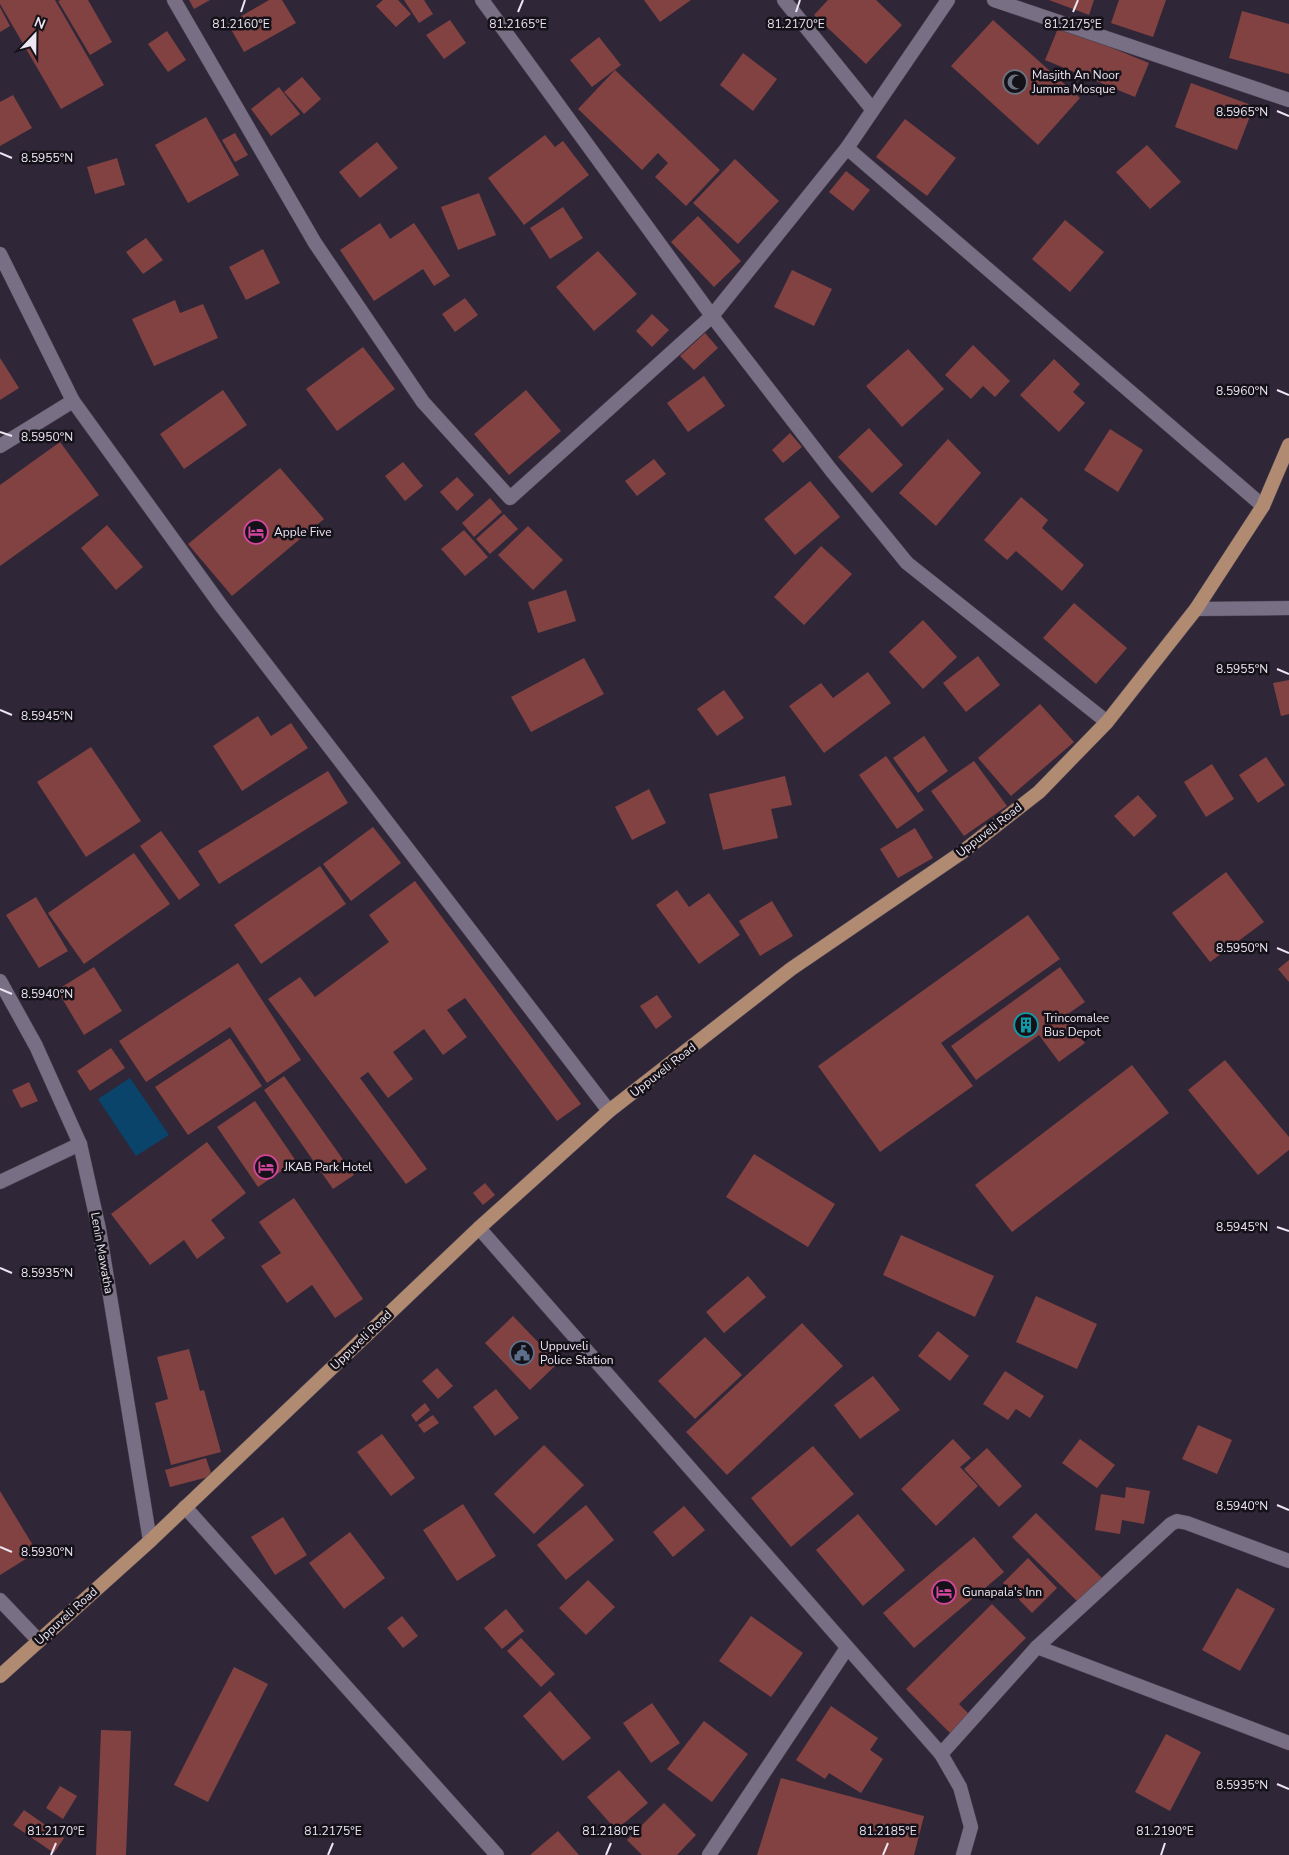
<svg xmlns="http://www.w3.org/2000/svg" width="1289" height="1855" font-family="'Nunito Sans',sans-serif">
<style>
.water{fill:#0a446b}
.building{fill:#824242}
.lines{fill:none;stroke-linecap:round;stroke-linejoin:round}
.service-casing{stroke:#4a4252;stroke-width:15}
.minor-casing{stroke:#4a4252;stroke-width:15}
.primary-casing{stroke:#4a4252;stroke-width:15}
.service{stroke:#796f84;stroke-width:14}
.minor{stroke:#796f84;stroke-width:14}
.primary{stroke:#b08a71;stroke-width:14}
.ticks{fill:none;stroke:#ece6f2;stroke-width:2}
.labels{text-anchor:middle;stroke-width:5;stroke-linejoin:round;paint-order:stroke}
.poi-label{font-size:12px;fill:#ece6f2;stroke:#151119;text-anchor:start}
.street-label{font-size:12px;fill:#ece6f2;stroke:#151119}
.ticks-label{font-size:12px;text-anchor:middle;fill:#ece6f2;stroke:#151119;stroke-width:5;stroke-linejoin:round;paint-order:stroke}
</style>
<rect width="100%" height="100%" fill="#2f2638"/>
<path class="water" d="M130,1078l39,57 -33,21 -38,-57z"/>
<g class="building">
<path d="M0,0h55l49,85 -43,24 -61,-105z"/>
<path d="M61,0h27l24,42 -22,13 -32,-54z"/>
<path d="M189,0h21l-16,9z"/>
<path d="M269,0h13l14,23 -52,29 -16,-28z"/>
<path d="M383,0h15l13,14 -15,13 -20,-21z"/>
<path d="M404,0h20l9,14 -14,9z"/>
<path d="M644,0h47l-31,22z"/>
<path d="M828,0h48l26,25 -36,39 -52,-49z"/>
<path d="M1049,0h45l-5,15z"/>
<path d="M1119,0h47l-13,37 -42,-14z"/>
<path d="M0,7l10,19 -10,6z"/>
<path d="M1242,11l47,13v50l-60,-16z"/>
<path d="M450,20l16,23 -22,16 -18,-24z"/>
<path d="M993,20l87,78 -42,47 -87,-79z"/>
<path d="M1059,26l90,37 -14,34 -90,-37z"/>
<path d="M167,31l19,29 -18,12 -20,-28z"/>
<path d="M599,37l22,28 -29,22 -22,-27z"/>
<path d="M743,53l34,26 -24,32 -33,-26z"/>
<path d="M615,70l105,100 -34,36 -31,-29 13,-14 -10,-10 -16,17 -64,-61z"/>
<path d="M302,77l19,22 -17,15 -20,-22z"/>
<path d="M1191,83l63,23 -17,44 -62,-23z"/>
<path d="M279,87l21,27 -29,22 -20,-27z"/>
<path d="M13,95l19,33 -32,18v-44z"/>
<path d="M206,117l33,58 -51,28 -33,-58z"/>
<path d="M905,119l51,39 -29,38 -51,-39z"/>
<path d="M235,133l13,22 -13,7 -13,-22z"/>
<path d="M545,135l10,12 8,-6 26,34 -65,50 -36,-47z"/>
<path d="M377,142l21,26 -38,30 -21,-26z"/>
<path d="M1147,145l34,37 -31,27 -34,-37z"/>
<path d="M117,158l8,27 -30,9 -8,-27z"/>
<path d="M735,159l44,42 -41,43 -45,-41z"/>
<path d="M846,171l24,19 -17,21 -24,-19z"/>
<path d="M479,193l17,42 -38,15 -17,-43z"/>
<path d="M563,207l20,31 -33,21 -20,-31z"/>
<path d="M698,216l43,45 -27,26 -43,-45z"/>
<path d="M1065,220l39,32 -34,40 -38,-33z"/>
<path d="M380,223l10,16 24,-16 36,53 -16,10 -11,-17 -49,32 -34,-51z"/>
<path d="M146,238l17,22 -20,14 -17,-22z"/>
<path d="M263,249l17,34 -34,17 -17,-33z"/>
<path d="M598,251l39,43 -43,37 -38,-44z"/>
<path d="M792,270l40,19 -18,37 -40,-19z"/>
<path d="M465,298l13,17 -23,17 -13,-18z"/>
<path d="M175,300l5,13 23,-9 15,34 -64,28 -22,-47z"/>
<path d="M652,314l17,16 -17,17 -16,-16z"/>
<path d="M705,333l13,15 -24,22 -14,-14z"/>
<path d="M973,345l37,36 -15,16 -12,-11 -12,13 -26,-24z"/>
<path d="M363,347l32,42 -58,42 -31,-42z"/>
<path d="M908,349l36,40 -42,38 -36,-41z"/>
<path d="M0,358l19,30 -19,12z"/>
<path d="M1054,359l26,25 -7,8 12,11 -26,29 -39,-37z"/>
<path d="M704,376l21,30 -37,26 -21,-29z"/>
<path d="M223,390l24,35 -63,44 -24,-35z"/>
<path d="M526,390l35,41 -52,44 -35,-41z"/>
<path d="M869,428l34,37 -31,28 -34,-36z"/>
<path d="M1110,429l33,21 -25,42 -34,-22z"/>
<path d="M790,433l12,14 -19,16 -11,-13z"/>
<path d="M948,439l33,34 -45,53 -37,-33z"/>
<path d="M60,442l39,53 -99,71v-81z"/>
<path d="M654,459l12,15 -29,22 -12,-15z"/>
<path d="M403,462l20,24 -18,15 -20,-25z"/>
<path d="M280,468l44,51 -92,77 -44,-52z"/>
<path d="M457,477l17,18 -17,16 -17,-19z"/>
<path d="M810,481l30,36 -45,38 -31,-36z"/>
<path d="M1021,497l27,23 -6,8 42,37 -22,26 -46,-40 -9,9 -23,-20z"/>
<path d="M490,498l12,14 -28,25 -12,-14z"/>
<path d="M504,514l14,15 -28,25 -14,-15z"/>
<path d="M107,525l36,42 -27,23 -35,-42z"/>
<path d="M528,526l35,34 -30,30 -35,-35z"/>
<path d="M464,530l24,27 -23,19 -24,-27z"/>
<path d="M821,546l31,28 -48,51 -30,-28z"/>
<path d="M566,590l10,31 -38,12 -10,-31z"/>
<path d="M1074,603l53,45 -31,36 -53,-46z"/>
<path d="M923,620l34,37 -34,32 -34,-37z"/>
<path d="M978,656l22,29 -34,27 -23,-29z"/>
<path d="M584,658l20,36 -73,38 -20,-35z"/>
<path d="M868,672l23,31 -67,50 -35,-47 32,-23 12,15z"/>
<path d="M1289,680v34l-8,2 -8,-33z"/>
<path d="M724,690l20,28 -27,18 -20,-27z"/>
<path d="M1040,704l34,38 -63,54 -33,-38z"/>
<path d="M258,716l13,20 20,-13 17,25 -66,43 -29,-45z"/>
<path d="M924,736l24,35 -30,22 -25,-35z"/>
<path d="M91,747l50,74 -55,36 -49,-75z"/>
<path d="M886,756l38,54 -27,19 -38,-54z"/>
<path d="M1266,757l19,28 -27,18 -19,-28z"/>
<path d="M974,761l33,45 -43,30 -33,-45z"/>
<path d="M1212,764l22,35 -28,18 -22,-35z"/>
<path d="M328,771l20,32 -129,81 -21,-33z"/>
<path d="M785,776l7,29 -21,4 7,29 -55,12 -14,-56z"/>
<path d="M649,789l17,34 -34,17 -17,-33z"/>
<path d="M1138,795l19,21 -23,21 -20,-21z"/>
<path d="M373,827l28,36 -50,38 -28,-37z"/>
<path d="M915,828l18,30 -35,20 -18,-29z"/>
<path d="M161,831l39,54 -21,15 -39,-54z"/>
<path d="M134,853l36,51 -86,60 -36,-51z"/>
<path d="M320,866l26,38 -85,60 -27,-39z"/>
<path d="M1226,872l38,50 -54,40 -38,-49z"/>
<path d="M415,881l166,223 -24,17 -92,-123 -18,12 20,27 -24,18 -19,-26 -31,23 20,27 -25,19 -20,-26 -8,6 67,91 -21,15 -138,-185 32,-22 15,20 74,-55 -20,-27z"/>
<path d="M677,890l12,17 20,-14 31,42 -41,29 -43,-59z"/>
<path d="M36,897l32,54 -29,17 -33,-53z"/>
<path d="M772,901l21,35 -33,20 -21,-35z"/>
<path d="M1028,915l32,44 -119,84 32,43 -93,66 -62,-86z"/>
<path d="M1289,960v22l-11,-13z"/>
<path d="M238,963l63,97 -34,23 -37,-56 -84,55 -27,-41z"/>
<path d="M94,967l28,44 -38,24 -27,-45z"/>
<path d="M1060,967l25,35 -20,14 20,27 -26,19 -20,-27 -63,45 -25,-34z"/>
<path d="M657,995l15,22 -16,12 -16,-23z"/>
<path d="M230,1038l32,48 -74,49 -33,-48z"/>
<path d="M111,1048l14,20 -35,23 -13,-20z"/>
<path d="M1225,1060l64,77v13l-31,25 -70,-85z"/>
<path d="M1132,1065l37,48 -157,119 -37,-47z"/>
<path d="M284,1076l70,99 -21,14 -69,-99z"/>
<path d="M29,1082l9,19 -17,7 -9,-18z"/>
<path d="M255,1101l41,60 -38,26 -41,-60z"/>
<path d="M207,1142l39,51 -35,27 14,18 -28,21 -13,-19 -34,25 -39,-51z"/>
<path d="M754,1154l81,50 -27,43 -82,-50z"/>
<path d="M485,1183l10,12 -12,10 -10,-12z"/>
<path d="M294,1198l69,101 -28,19 -23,-33 -25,18 -26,-37 20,-13 -22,-31z"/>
<path d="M901,1235l93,41 -19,41 -92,-42z"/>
<path d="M748,1276l18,21 -42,36 -18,-21z"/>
<path d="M1036,1296l61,28 -20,45 -61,-27z"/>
<path d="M513,1316l45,47 -28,27 -45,-47z"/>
<path d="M802,1323l41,43 -116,109 -41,-43z"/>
<path d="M938,1331l31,25 -19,25 -32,-25z"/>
<path d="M705,1337l37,38 -47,44 -37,-38z"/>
<path d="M189,1349l11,42 4,-1 17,62 -50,13 -16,-62 13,-4 -11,-42z"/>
<path d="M437,1368l16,18 -15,13 -16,-18z"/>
<path d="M1005,1371l39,25 -14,22 -14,-9 -8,11 -25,-16z"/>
<path d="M873,1376l27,34 -40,29 -26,-34z"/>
<path d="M496,1389l23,29 -24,18 -22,-29z"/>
<path d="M425,1403l5,7 -14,12 -5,-7z"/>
<path d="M433,1415l6,8 -15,10 -6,-8z"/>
<path d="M1198,1425l34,15 -15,34 -35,-15z"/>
<path d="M382,1434l33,44 -24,18 -34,-44z"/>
<path d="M953,1439l18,19 -11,9 18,19 -42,40 -35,-37z"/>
<path d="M1080,1439l35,26 -18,23 -35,-25z"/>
<path d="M544,1445l40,40 -50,49 -40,-40z"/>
<path d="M813,1446l41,48 -63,53 -40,-49z"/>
<path d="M987,1448l35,38 -23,21 -35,-38z"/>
<path d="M206,1458l6,18 -42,11 -5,-17z"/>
<path d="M1126,1487l24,4 -6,33 -22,-4 -2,14 -25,-4 6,-36 24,4z"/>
<path d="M0,1491l37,61 -37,23z"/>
<path d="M463,1504l33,52 -39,25 -34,-51z"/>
<path d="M586,1505l28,35 -48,40 -29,-35z"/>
<path d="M684,1506l21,24 -32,27 -20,-25z"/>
<path d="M1036,1513l68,67 -24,24 -68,-67z"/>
<path d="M858,1514l47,56 -42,36 -47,-56z"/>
<path d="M283,1517l24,38 -32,20 -24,-38z"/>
<path d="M350,1532l35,46 -41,31 -35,-46z"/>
<path d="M974,1537l30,35 -90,76 -31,-35z"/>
<path d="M1028,1558l29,30 -25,25 -29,-30z"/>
<path d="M588,1580l27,27 -29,28 -27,-27z"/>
<path d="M1237,1588l38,21 -35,62 -38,-21z"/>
<path d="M992,1604l34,34 -67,66 13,13 -19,19 -47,-47z"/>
<path d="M506,1609l18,22 -22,18 -18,-21z"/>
<path d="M402,1616l16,20 -15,12 -16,-20z"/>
<path d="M751,1616l52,37 -32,44 -52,-36z"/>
<path d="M521,1638l34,36 -14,13 -34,-36z"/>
<path d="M234,1667l34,17 -60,118 -34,-17z"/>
<path d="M550,1691l41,47 -28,23 -40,-45z"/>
<path d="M652,1703l28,40 -29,20 -28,-40z"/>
<path d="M831,1706l47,32 -8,12 13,9 -22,34 -32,-20 -4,6 -29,-19z"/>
<path d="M704,1721l44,33 -36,48 -45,-33z"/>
<path d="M101,1730l30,1 -5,124h-30z"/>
<path d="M1166,1734l35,18 -31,59 -35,-19z"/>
<path d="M619,1770l29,33 -32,27 -29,-33z"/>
<path d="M781,1778l143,38 -10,39h-157z"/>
<path d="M60,1786l17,10 -14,23 -17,-11z"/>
<path d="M664,1803l32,32 -19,20h-35l-15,-15z"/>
<path d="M24,1810l40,28 -10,15 -41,-28z"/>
<path d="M558,1831l21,24h-49z"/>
</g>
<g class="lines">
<g class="service-casing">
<path id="service" d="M709,1855l138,-207"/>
</g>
<g class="minor-casing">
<g id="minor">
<path d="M174,0l141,243 108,159 87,96 202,-182 135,-168 101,-148"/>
<path d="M482,0l230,316 119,154 76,93 200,159"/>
<path d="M784,0l88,109"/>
<path d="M994,0l295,100"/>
<path d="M847,148l416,358"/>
<path d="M0,254l73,147 149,206 387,504"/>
<path d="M0,446l73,-45"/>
<path d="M1196,609l93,-1"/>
<path d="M0,981l36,65 44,98 19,85 51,312"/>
<path d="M0,1182l80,-38"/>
<path d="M479,1228l462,526 19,33 11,40 -8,28"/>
<path d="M185,1507l312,348"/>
<path d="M0,1600l39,41"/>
<path d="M1037,1647l252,96"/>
<path d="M941,1754l96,-107 134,-123 6,-3 10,2 102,38"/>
</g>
</g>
<g class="primary-casing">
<path id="primary" d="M0,1676l150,-135 329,-313 130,-117 182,-142 170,-116 78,-61 68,-70 89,-113 67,-103 26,-61"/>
</g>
<use href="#service" class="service"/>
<use href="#minor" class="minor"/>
<use href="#primary" class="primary"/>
</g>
<path class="ticks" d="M241,12l4,-12M518,12l5,-12M796,12l4,-12M1073,12l5,-12M1277,111l12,5M0,153l12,5M1277,390l12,5M0,432l12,4M1277,669l12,5M0,710l12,5M1277,948l12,5M0,989l12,5M1277,1227l12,4M0,1268l12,5M1277,1505l12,5M0,1547l12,5M1277,1784l12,5M51,1855l5,-12M328,1855l5,-12M606,1855l5,-12M883,1855l5,-12M1161,1855l4,-12"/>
<defs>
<g id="mosque-ring" transform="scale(1.25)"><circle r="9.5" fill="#151119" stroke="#6b7280" stroke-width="1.5"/><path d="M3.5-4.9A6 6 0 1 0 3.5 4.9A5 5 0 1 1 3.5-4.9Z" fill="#6b7280"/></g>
<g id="hotel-ring" transform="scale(1.25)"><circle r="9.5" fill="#151119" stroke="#d1479c" stroke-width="1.5"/><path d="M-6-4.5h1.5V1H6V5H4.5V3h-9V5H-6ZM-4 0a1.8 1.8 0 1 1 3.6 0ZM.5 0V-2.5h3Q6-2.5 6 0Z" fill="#d1479c"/></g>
<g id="building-ring" transform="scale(1.25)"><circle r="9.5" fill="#151119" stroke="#0f9aa8" stroke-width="1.5"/><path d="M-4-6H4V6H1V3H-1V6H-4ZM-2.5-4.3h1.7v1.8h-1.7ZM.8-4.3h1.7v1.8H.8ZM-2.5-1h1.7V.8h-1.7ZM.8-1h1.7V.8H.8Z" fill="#0f9aa8"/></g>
<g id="civic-ring" transform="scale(1.25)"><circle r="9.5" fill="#151119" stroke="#5c6f8a" stroke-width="1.5"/><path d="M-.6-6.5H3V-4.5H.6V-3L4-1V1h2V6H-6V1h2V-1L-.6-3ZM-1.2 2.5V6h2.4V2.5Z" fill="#5c6f8a"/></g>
</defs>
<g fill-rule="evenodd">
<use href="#mosque-ring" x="1015" y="82"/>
<use href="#hotel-ring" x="256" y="532"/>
<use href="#building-ring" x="1026" y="1025"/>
<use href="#hotel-ring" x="266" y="1167"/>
<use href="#civic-ring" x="522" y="1353"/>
<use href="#hotel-ring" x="944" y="1592"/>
</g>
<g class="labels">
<g class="poi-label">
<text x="1032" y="79">Masjith An Noor<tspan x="1032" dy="14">Jumma Mosque</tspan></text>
<text x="274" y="536">Apple Five</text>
<text x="1044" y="1022">Trincomalee<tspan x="1044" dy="14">Bus Depot</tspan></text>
<text x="284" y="1171">JKAB Park Hotel</text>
<text x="540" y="1350">Uppuveli<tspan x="540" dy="14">Police Station</tspan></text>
<text x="962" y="1596">Gunapala's Inn</text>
</g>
<g class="street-label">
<text transform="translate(989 830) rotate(-38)" y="4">Uppuveli Road</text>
<text transform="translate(663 1070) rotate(-38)" y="4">Uppuveli Road</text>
<text transform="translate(102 1253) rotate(80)" y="4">Lenin Mawatha</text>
<text transform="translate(361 1340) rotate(-44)" y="4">Uppuveli Road</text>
<text transform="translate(66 1616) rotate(-42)" y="4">Uppuveli Road</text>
</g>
</g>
<g class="ticks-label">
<text x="241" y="28">81.2160°E</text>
<text x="518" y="28">81.2165°E</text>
<text x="796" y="28">81.2170°E</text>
<text x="1073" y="28">81.2175°E</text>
<text x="1242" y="116">8.5965°N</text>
<text x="47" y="162">8.5955°N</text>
<text x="1242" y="395">8.5960°N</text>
<text x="47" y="441">8.5950°N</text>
<text x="1242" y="673">8.5955°N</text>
<text x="47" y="720">8.5945°N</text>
<text x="1242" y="952">8.5950°N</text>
<text x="47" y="998">8.5940°N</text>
<text x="1242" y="1231">8.5945°N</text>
<text x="47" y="1277">8.5935°N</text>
<text x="1242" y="1510">8.5940°N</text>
<text x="47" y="1556">8.5930°N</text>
<text x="1242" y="1789">8.5935°N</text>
<text x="56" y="1835">81.2170°E</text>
<text x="333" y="1835">81.2175°E</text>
<text x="611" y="1835">81.2180°E</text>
<text x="888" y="1835">81.2185°E</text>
<text x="1165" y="1835">81.2190°E</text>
</g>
<g transform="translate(35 35) rotate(22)" stroke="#151119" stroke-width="4" paint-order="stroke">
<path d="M0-4L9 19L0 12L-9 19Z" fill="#ece6f2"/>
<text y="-8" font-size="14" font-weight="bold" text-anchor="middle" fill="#ece6f2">N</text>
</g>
</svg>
